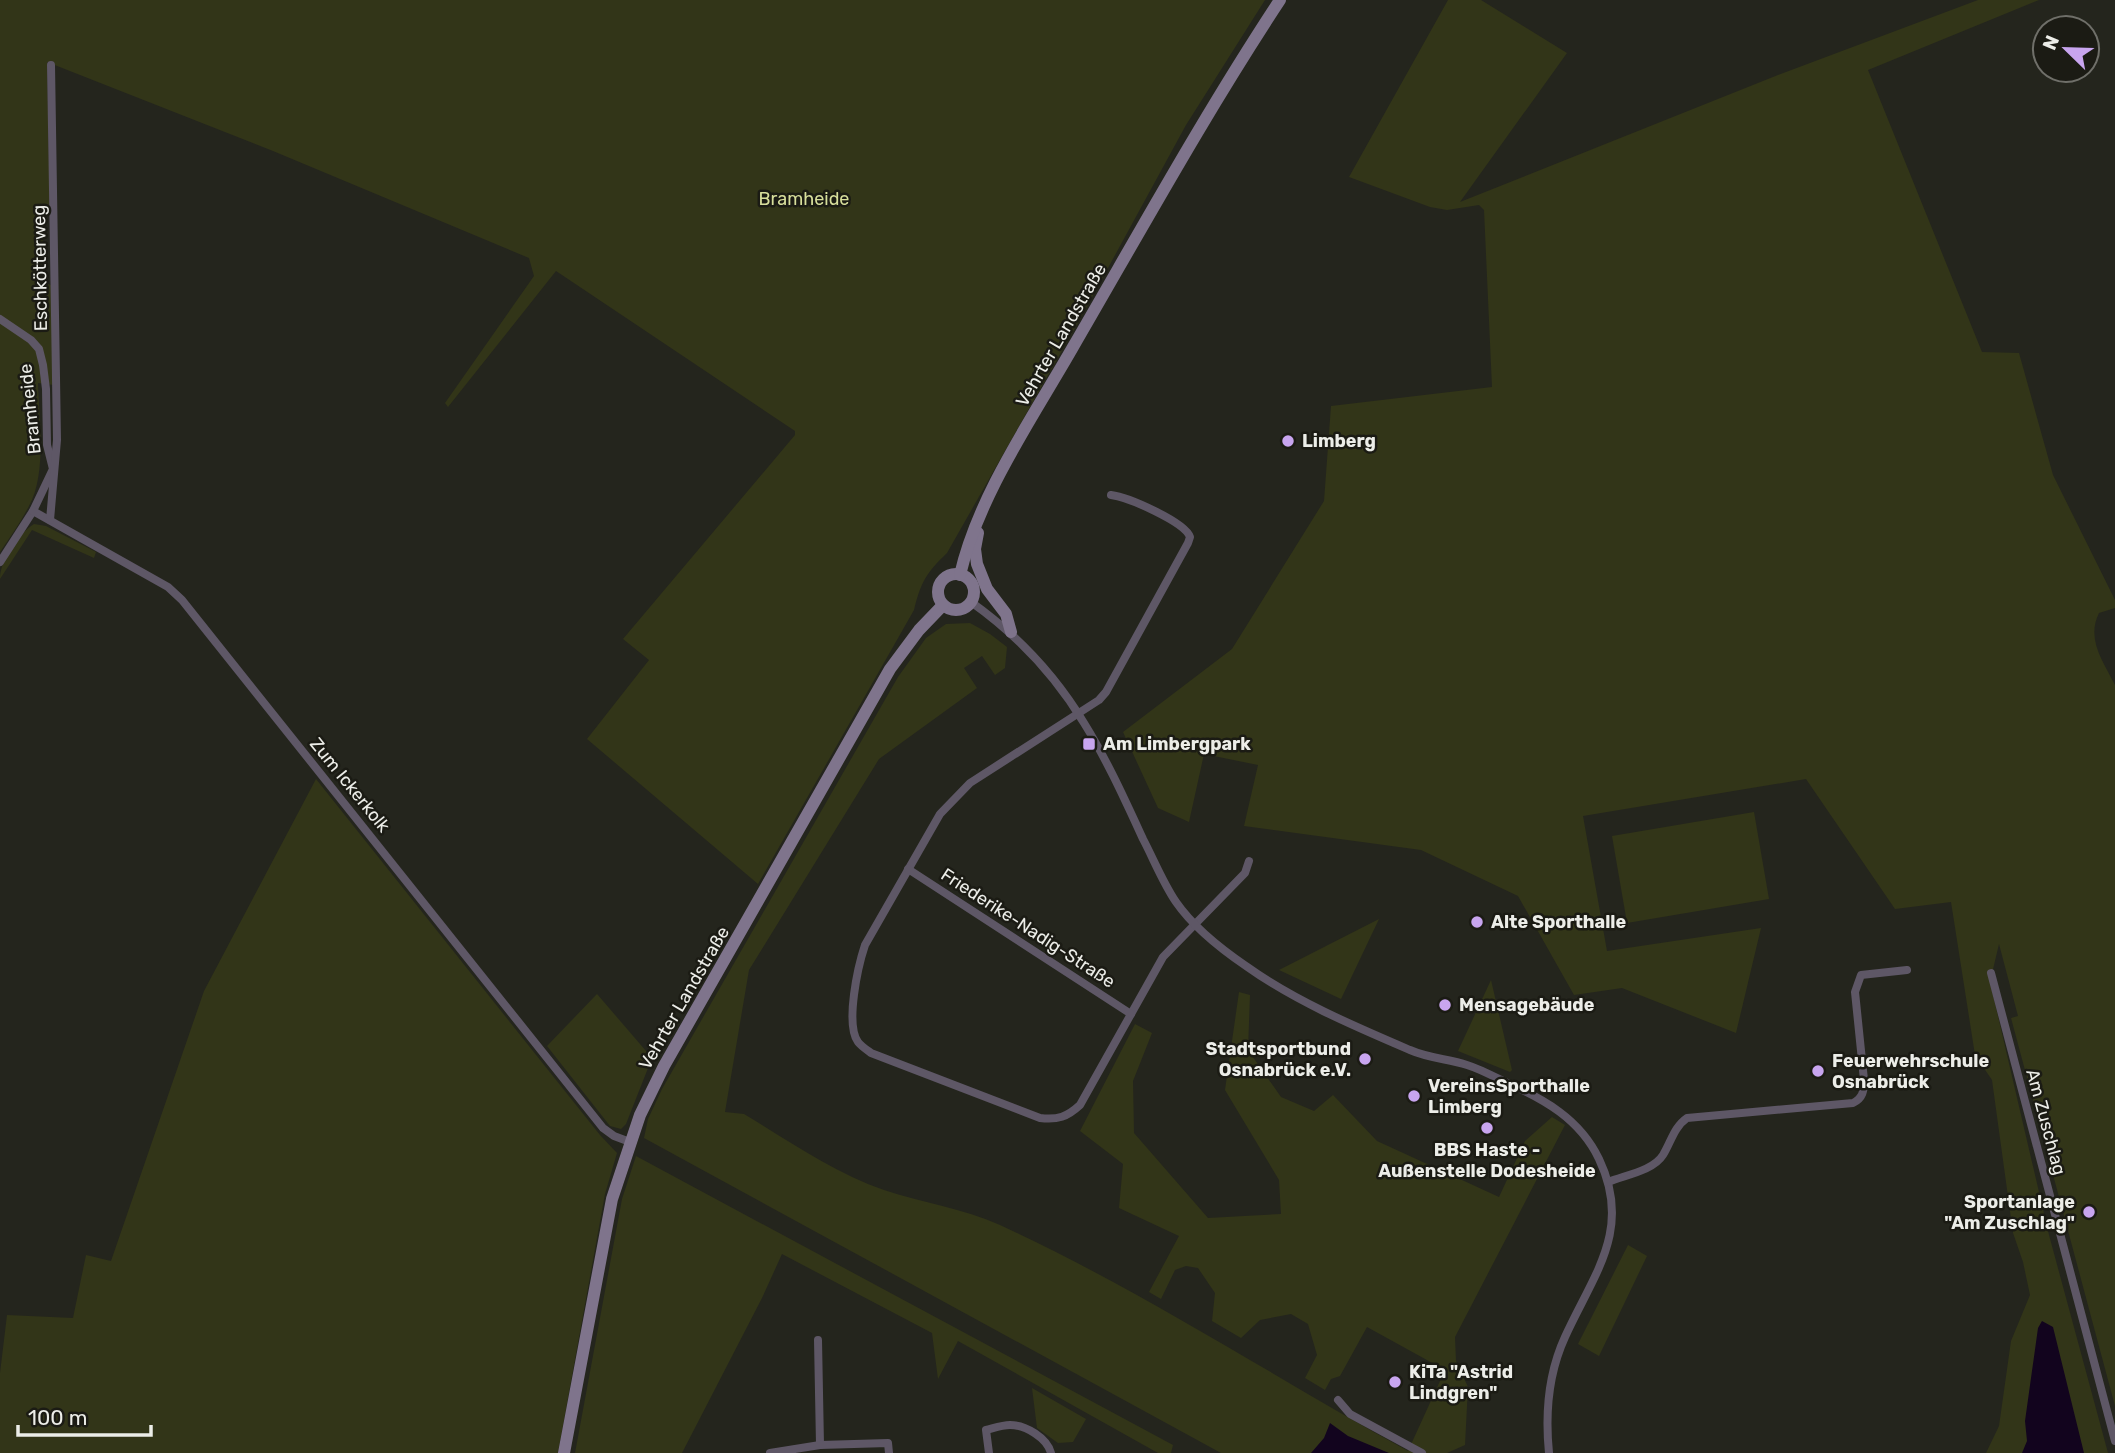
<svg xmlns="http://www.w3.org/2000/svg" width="2115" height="1453" font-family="Rubik,sans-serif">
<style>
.green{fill:#323518}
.water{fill:#12041e}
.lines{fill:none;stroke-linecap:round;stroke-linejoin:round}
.minor{stroke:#5e5766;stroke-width:8}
.secondary{stroke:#7f748c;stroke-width:12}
.poi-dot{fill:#c8a5ef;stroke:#1b1b14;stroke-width:2.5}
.labels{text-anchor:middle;stroke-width:5;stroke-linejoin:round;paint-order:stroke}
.park-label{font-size:18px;fill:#d7de9b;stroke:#1b1b14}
.street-label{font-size:18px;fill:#ecede8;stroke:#1b1b14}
.poi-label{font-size:18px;font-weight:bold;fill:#ecede8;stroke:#1b1b14;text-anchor:start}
</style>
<rect width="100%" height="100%" fill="#24251d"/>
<g class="green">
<path d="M0,0h1265l-79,125 -102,187 -137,241c-21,20 -26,29 -33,57l-156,274 -171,-145 62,-79 -26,-21 172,-204v-4l-239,-160 -108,136 -3,-4 89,-127 -5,-18 -256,-107 -226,-89 3,154h-8l2,67 7,2 3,100 -16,-2c1,37 9,90 -9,123 -8,16 -19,31 -29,46z"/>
<path d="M1448,0h33l86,53 -107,149 318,-127 200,-75h61l-171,70 114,282 37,1 34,122 62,125v8l-16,5c-13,26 4,48 16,72v721l-104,-388 7,-2 -19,-72 -9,38 59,253 59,218h-122l13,-27 12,-85 19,-46 -7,-33 -10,-29 -21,-153 -17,-25 -24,-153 -56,7 -89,-130 -223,37 24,135 154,-23 -25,105 -114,-45 -48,7 -56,-99 -97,-46 -177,-24 14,-61 -54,-11 -15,68 -31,-14 -35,-76 109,-83 92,-148 7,-95 161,-19 -8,-177 -5,-5 -32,5 -17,-3 -81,-30z"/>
<path d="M34,524l12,2 50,26 -2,6 -62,-28 -32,49c0,-19 18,-45 34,-55z"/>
<path d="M970,623l20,11 17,13 -2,21 -10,7 -13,-19 -18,12 13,20 -98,71 -130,211 -24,142 19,2c45,27 90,59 140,76 38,13 79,18 116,35 141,65 272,151 408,226l37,-81 -78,-43 -27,49 -9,3 -6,11 -20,-12 12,-23 -9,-31 -17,-10 -31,6 -19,18 -29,-17 3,-28 -17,-25 -12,-2 -11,4 -14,29 -12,-7 30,-56 -60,-28 4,-44 -43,-33 55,-107 17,9 -19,48 1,52 74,85 73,-4 -2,-34 -54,-90 14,-98 11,3 -2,55 33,47 33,14 19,-16 44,46 122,56 26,-56 27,-24 13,8 -110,212 1,24 12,26 -3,58 -18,8h-226l-577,-315 4,-19 14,-30 236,-412 28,-39 20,-14z"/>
<path d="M316,779l284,356 17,18 -12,41 -47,259h-558v-80l7,-58 66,3 13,-63 25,6 93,-270z"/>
<path d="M1754,812l15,87 -142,24 -15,-87z"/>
<path d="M1379,919l-38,80 -62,-29z"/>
<path d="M1491,980l21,90 -2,2 -52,-21z"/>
<path d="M597,994l55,64 -26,66 -5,5 -11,-3 -63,-80z"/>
<path d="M636,1156l537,289 -2,8h-13l-200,-112 -20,38 -6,-46 -150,-79 -20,44 -80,155h-107l47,-254z"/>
<path d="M1628,1245l19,11 -48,100 -21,-12z"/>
<path d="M1032,1388l54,31 -13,23 -15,1 -21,-15z"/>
</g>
<g class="water">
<path d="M2042,1321l11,6 31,126h-62l5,-12 -2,-20 13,-93z"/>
<path d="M1330,1423l18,13 41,17h-78l13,-15z"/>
</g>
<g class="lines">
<g class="minor">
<path d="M0,319l31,21 8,9 4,16 3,24 1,56 6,24 -20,42 -33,51"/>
<path d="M1111,495c17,2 74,27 79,42l-2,6 -82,149 -7,8 -129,83 -30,31 -75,131c-7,21 -20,79 -7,97 3,4 9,8 13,11l169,65c18,2 27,-1 40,-13l83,-148 82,-84 4,-12"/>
<path d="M33,511l135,76 14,13 421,528 11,8 16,6"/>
<path d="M50,520l7,-80 -6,-375"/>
<path d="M971,602c45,32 84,73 113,121 23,37 41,77 59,116 11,21 20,44 33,63 18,26 45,47 70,64 49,35 108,60 164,84 18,8 38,9 57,15 13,4 26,11 38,17 39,17 75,37 94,77 34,71 -6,116 -34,178 -17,37 -20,76 -16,116"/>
<path d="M908,869l223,145"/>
<path d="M1991,973l124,468"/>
<path d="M1608,1182c17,-7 45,-11 55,-27 8,-13 11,-28 24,-37l166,-15c10,-5 11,-12 11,-23l-9,-88 6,-17 46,-5"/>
<path d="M818,1340l2,105"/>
<path d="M1338,1400l12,14 72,39"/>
<path d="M770,1453l50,-8 68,-2 1,10"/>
<path d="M989,1453l-3,-23c8,-2 16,-5 24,-5 16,0 37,13 41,28"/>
</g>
<g class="secondary">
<path d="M978,533l-3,16 2,15 10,25 19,25 5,18"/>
<circle cx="956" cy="592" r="18"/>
<path d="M960,575c18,-79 73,-158 113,-228 68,-117 133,-235 207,-347"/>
<path d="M564,1453l48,-254 28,-84 24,-49 226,-397 29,-39 24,-25"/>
</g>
</g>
<g class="poi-dot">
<circle cx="1288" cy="441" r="7"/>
<rect x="1082" y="737" width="14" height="14" rx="3.5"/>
<circle cx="1477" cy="922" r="7"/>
<circle cx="1445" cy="1005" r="7"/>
<circle cx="1365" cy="1059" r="7"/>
<circle cx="1818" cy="1071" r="7"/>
<circle cx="1414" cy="1096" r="7"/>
<circle cx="1487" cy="1128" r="7"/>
<circle cx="2089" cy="1212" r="7"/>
<circle cx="1395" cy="1382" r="7"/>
</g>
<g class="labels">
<g class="park-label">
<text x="804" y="205">Bramheide</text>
</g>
<g class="street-label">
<text transform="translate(40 268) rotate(-91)" y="6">Eschkötterweg</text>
<text transform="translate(1061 335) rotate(-60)" y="6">Vehrter Landstraße</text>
<text transform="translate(30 409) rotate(-96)" y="6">Bramheide</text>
<text transform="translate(350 785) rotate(51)" y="6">Zum Ickerkolk</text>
<text transform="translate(1028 928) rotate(33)" y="6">Friederike-Nadig-Straße</text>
<text transform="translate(684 998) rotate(-60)" y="6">Vehrter Landstraße</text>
<text transform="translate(2046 1122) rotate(75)" y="6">Am Zuschlag</text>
</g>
<g class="poi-label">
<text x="1302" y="447">Limberg</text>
<text x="1103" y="750">Am Limbergpark</text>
<text x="1491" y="928">Alte Sporthalle</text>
<text x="1459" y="1011">Mensagebäude</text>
<text x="1351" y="1055" text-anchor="end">Stadtsportbund<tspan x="1351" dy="21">Osnabrück e.V.</tspan></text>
<text x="1832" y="1067">Feuerwehrschule<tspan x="1832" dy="21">Osnabrück</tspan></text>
<text x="1428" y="1092">VereinsSporthalle<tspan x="1428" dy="21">Limberg</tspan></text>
<text x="1487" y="1156" text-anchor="middle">BBS Haste -<tspan x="1487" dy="21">Außenstelle Dodesheide</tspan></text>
<text x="2075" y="1208" text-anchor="end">Sportanlage<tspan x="2075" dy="21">"Am Zuschlag"</tspan></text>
<text x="1409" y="1378">KiTa "Astrid<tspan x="1409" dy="21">Lindgren"</tspan></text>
</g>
</g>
<g transform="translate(2066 49) rotate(293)"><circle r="33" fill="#1b1b14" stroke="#6f6f69" stroke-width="2"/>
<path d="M0-5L12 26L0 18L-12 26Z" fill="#c8a5ef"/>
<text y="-10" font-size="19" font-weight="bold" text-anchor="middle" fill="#ecede8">N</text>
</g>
<path d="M18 1425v10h133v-10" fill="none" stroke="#ecede8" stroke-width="3.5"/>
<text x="28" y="1425" font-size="21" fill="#ecede8" stroke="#1b1b14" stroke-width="5" paint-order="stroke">100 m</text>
</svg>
